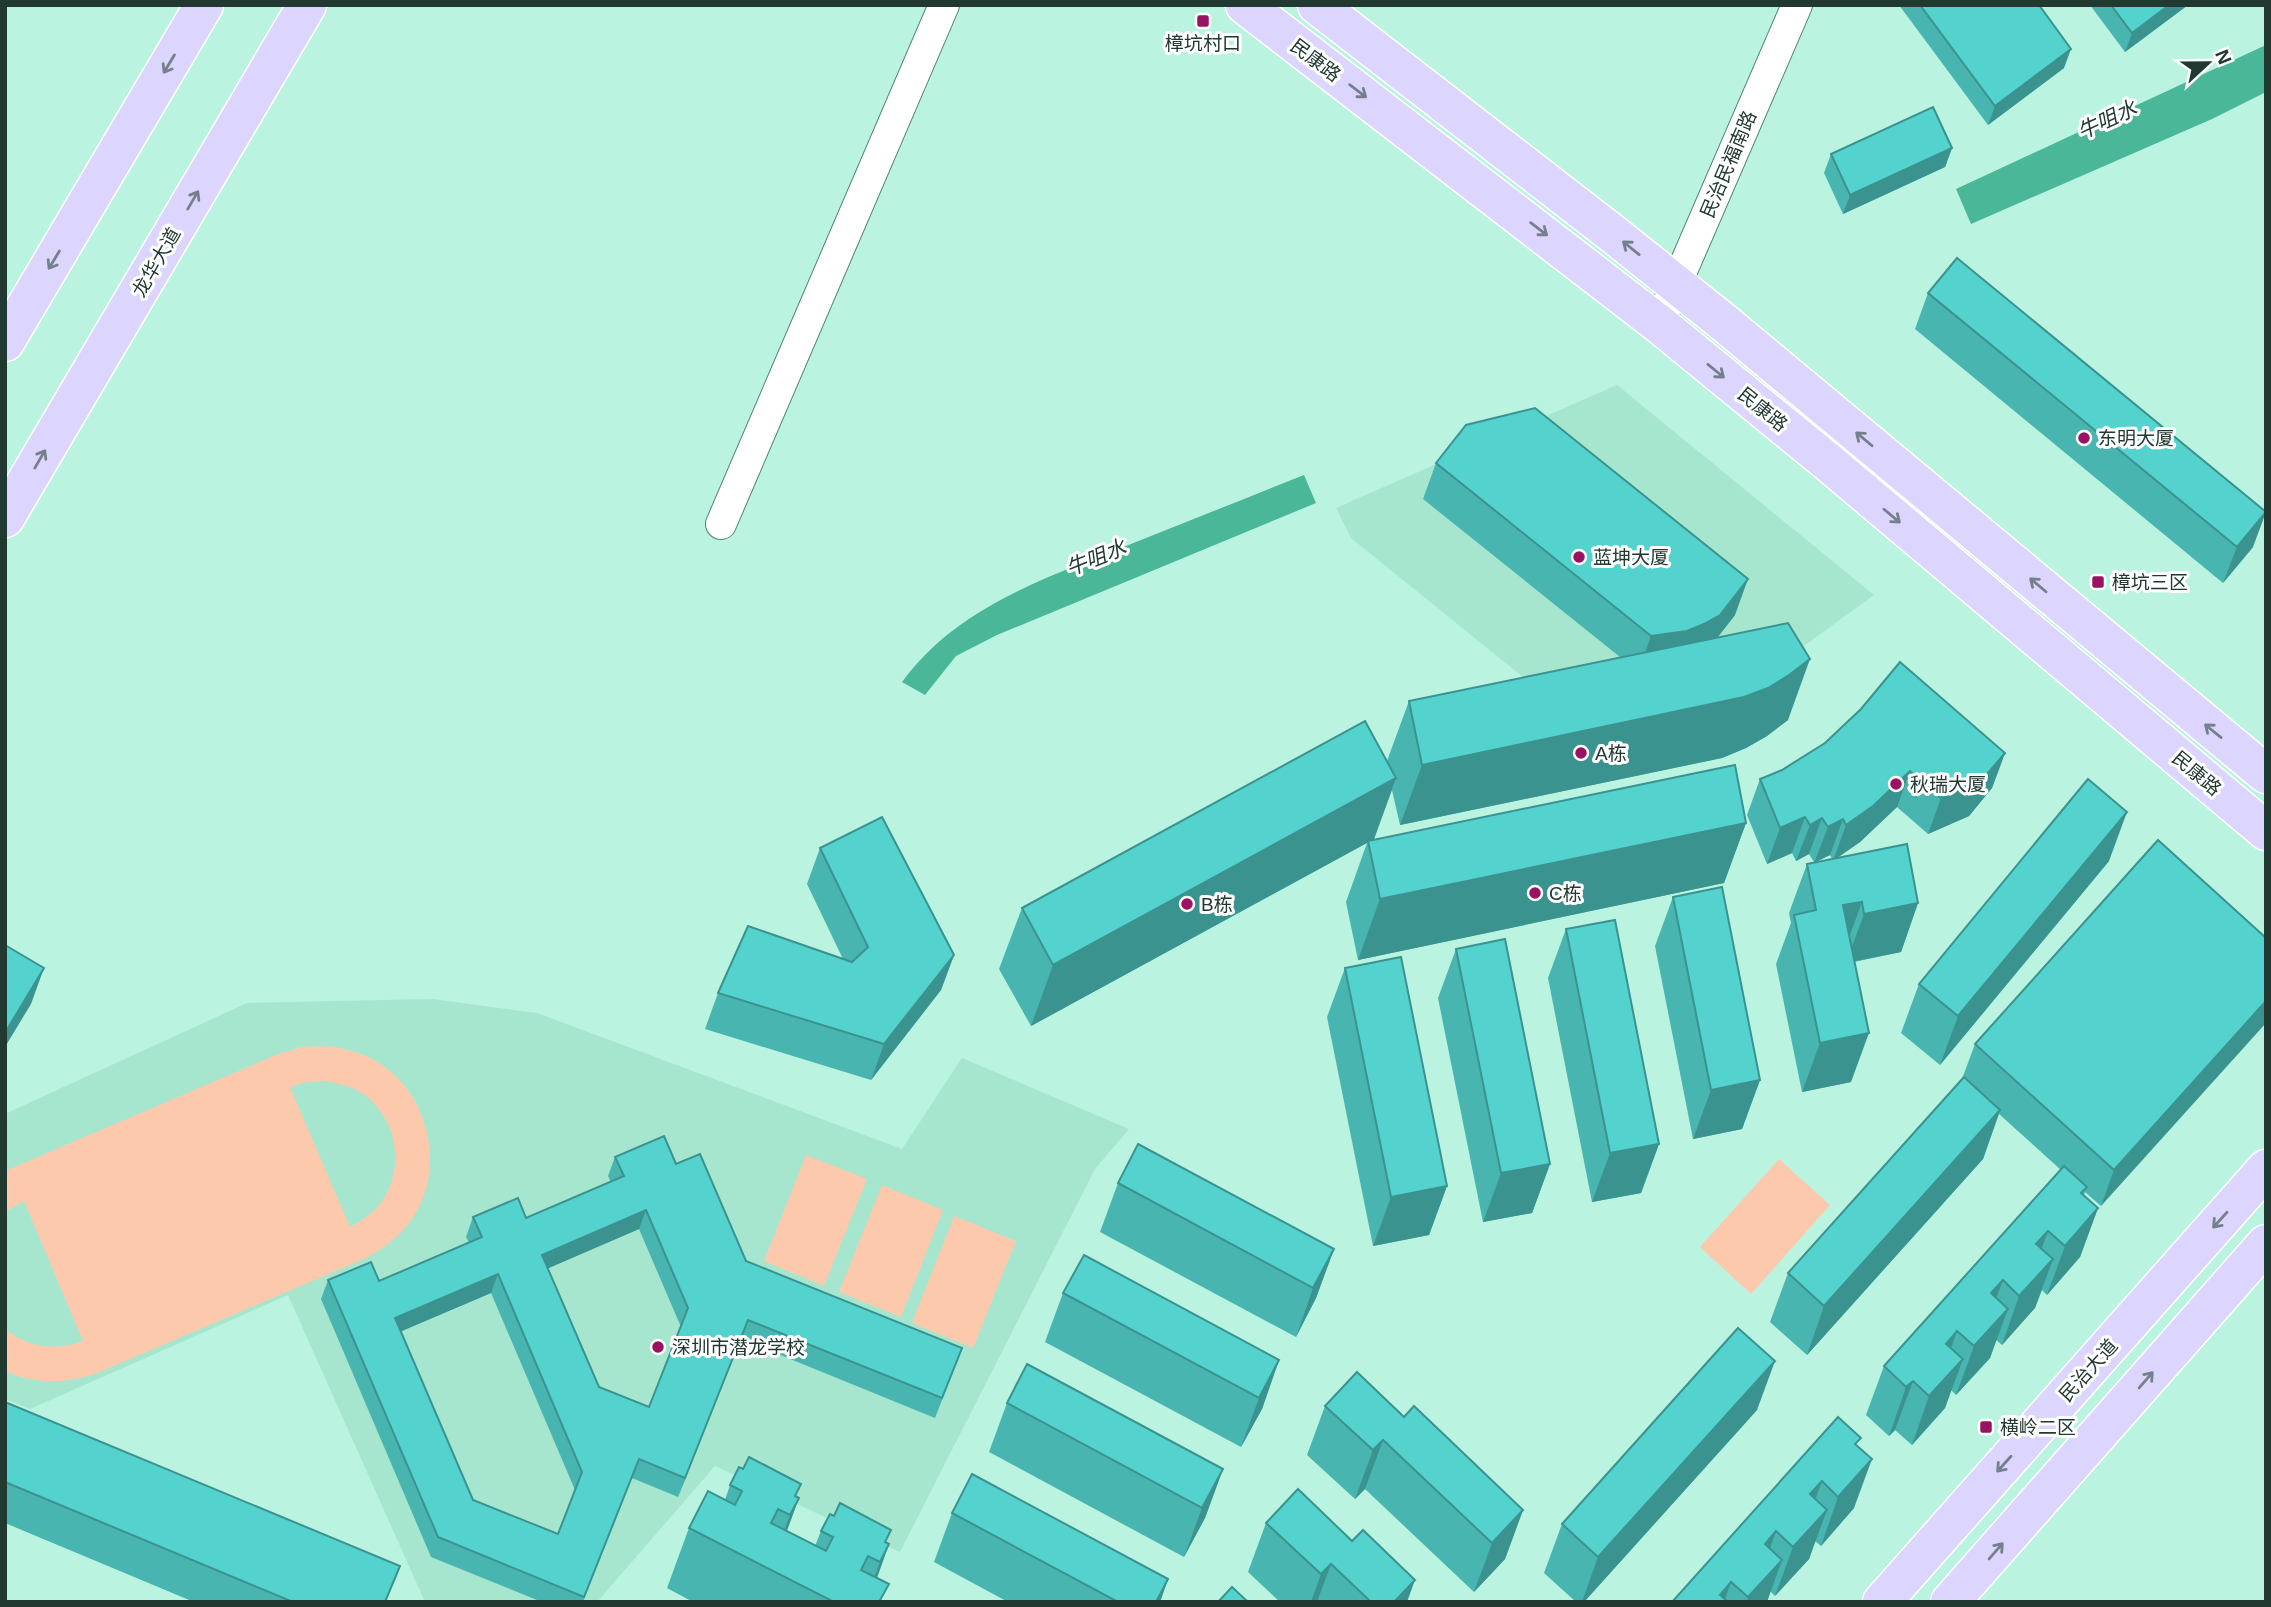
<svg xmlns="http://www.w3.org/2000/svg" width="2271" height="1607" font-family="Arial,'Noto Sans SC',sans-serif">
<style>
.built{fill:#a6e6cf}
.green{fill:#fdc9ac;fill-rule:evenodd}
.water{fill:#49b798}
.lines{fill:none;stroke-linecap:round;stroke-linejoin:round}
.minor-casing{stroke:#4f8573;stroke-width:32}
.primary-casing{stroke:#fff;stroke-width:41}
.minor{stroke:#fff;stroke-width:30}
.primary{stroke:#dcd6fe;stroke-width:38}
.wall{fill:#48b5b0;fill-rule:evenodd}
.shaded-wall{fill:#3b9390}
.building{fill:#54d2cd;stroke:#3b9390;stroke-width:2;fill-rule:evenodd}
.oneway{stroke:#76808d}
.poi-dot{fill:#9a1264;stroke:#fff;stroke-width:2.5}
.labels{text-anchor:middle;stroke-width:6;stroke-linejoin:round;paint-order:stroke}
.poi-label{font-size:19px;fill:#223931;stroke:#fff;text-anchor:start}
.street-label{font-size:19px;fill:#223931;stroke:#fff}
.water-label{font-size:21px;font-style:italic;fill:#223a32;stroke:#fff}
</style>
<rect width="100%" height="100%" fill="#baf3df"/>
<g class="built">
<path d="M1617,385l257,210 -102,74 -207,42 -214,-173 -15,-30z"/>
<path d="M432,999l105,14 365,136 60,-91 167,71 -34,40 -195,383 -185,-86 -118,136h-172l-137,-307 -258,114 -25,-10 2,-286 240,-110z"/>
</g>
<g class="green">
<path d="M328,1046c18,3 36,7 51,17 55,35 69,117 25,166 -11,13 -24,21 -38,29l-271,116c-31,9 -60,11 -90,-3v-42c23,19 51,22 78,12l-59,-140 -19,11v-41l273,-117 24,-7zM326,1081c12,3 25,5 36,12 36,25 44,76 18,111 -8,10 -19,17 -30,23l-60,-140 17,-5z"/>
<path d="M806,1155l61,24 -43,107 -60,-25z"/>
<path d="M1779,1159l51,46 -79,89 -51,-47z"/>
<path d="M882,1185l61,25 -42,107 -62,-25z"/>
<path d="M954,1216l62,25 -43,107 -61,-25z"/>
</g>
<g class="water">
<path d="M2266,45v47l-54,27 -241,105 -15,-35z"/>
<path d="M1304,475l12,28 -319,132 -41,21 -31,39 -23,-13c56,-77 149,-106 234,-140 56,-22 112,-45 168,-67z"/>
</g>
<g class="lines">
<g class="minor-casing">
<g id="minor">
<path d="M1659,324l138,-319"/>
<path d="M721,524l223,-519"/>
</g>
</g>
<g class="primary-casing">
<g id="primary">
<path d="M1245,5l414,319 170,139 437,368"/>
<path d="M1317,5l296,229 109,87 544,453"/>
<path d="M5,342l199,-337"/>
<path d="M5,518l302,-513"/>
<path d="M1882,1602l384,-433"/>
<path d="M1950,1602l316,-358"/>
</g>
</g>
<use href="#minor" class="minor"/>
<use href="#primary" class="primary"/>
</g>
<g class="wall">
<path d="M1899,5h140l25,63 -76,57z"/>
<path d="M2090,5h98l-63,47z"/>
<path d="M1952,148l-7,19 -102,47 -19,-41 7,-19z"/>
<path d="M1928,293l325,254 -30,36 -308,-254z"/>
<path d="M1436,463l299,152 -18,23 71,82 -21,16 -21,12 -24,10 -322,67 -8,-35 -18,49 372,-16 -22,60 -366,77 -12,-58 21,-59 -336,183 -32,-57 23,-61 365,-147 22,-60 211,-44 -197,-158z"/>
<path d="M2005,753l-13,35 -23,28 -41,18 -31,-27 -37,35 -24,16 82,45 -17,49 -47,10 -3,120 -49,10 -26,-128 15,-41 -2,-10 18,-49 7,-2 -5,-8 -13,7 -4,-8 -25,11 -20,-49 13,-36zM1830,855l2,4 -17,3z"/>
<path d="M820,848l134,107 -13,35 -70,90 -166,-51 13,-36 125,-34 -36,-75z"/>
<path d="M2109,861l-169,204 -39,-32 18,-49z"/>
<path d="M1673,897l87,183 -18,49 -49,10 -38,-193z"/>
<path d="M1566,929l93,215 -18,49 -49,9 -44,-224z"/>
<path d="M2266,938l-165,268 -16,-14 -1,4 14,12 -18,49 -33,38 -5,-5 -7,18 -33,37 -6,-5 -6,18 -34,37 -5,-5 -6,18 -33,37 -17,-15 -6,6 -23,-21 18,-49 177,-196 -62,-56 -16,45 -176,196 -37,-33 18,-49 174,-194 13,-35z"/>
<path d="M1456,949l94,215 -18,49 -49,9 -45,-224z"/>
<path d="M1345,968l102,218 -18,49 -56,11 -46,-229z"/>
<path d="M615,1157l61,7 70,97 209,106 -20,51 -194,-79 -63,158 -46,-19 -49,124h-41l-111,-45 -110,-258 7,-19 51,1 90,-39 -3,-5 7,-20 53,1 85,-36 -3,-6zM639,1229l42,98 -32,80 -50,-20 -51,-119zM491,1293l84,197 -17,44 -85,-34 -72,-169z"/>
<path d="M1118,1183l216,66 -18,49 -20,39 -196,-105z"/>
<path d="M1063,1293l216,67 -17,49 -21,38 -196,-105z"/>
<path d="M5,1402l382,200h-193l-189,-79z"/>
<path d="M1007,1403l216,66 -18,49 -21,39 -195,-105z"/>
<path d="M1325,1406l79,11 119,93 -18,49 -31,33 -109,-103 -10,10 -48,-44z"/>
<path d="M1757,1410l-173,192h-8l-32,-29 18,-49z"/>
<path d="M1858,1447l-4,61 -33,38 -6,-5 -6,18 -34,37 -5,-5 -3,11h-95z"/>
<path d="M730,1485l69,13 -13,33 29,15 6,-15 68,13 -12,34 5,24h-189l-26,-14 22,-60 36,-28z"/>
<path d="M952,1513l216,66 -8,23h-152l-74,-40z"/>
<path d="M1266,1523l141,79h-127l-32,-30z"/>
</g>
<g class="shaded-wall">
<path d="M2169,5h19l-63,47 7,-19z"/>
<path d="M2071,49l-7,19 -76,57 7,-19z"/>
<path d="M1952,148l-7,19 -102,47 7,-19z"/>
<path d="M2266,512l-13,35 -30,36 14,-36z"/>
<path d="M1748,579l-13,36 -28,36 -69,21 13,-36z"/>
<path d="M1810,659l-22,61 -21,16 -21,12 -24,10 -322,67 22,-60z"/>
<path d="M2005,753l-13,35 -23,28 -41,18 13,-36z"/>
<path d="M1910,771l-13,36 -37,35 -27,19 13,-36z"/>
<path d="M1396,778l-22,61 -343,187 22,-61z"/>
<path d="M2127,812l-18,49 -169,204 18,-49z"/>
<path d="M1805,817l-13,36 -25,11 13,-36z"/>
<path d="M1822,818l-13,36 -13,7 14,-36z"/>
<path d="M1843,819l-13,36 -16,8 14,-36z"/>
<path d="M1746,823l-22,60 -366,77 22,-61z"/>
<path d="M1862,902l-18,49 -1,-46z"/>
<path d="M1918,903l-17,49 -55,11 18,-49z"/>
<path d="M954,955l-13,35 -70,90 13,-36z"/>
<path d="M44,968l-13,36 -26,43v-14z"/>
<path d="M2266,1001v22l-165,183 13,-36z"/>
<path d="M1869,1033l-18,49 -49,10 18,-49z"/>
<path d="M1760,1080l-18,49 -49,10 18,-49z"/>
<path d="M2000,1110l-17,49 -176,196 17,-49z"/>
<path d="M1659,1144l-18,49 -49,9 18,-49z"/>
<path d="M1550,1164l-18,49 -49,9 18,-49z"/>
<path d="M1447,1186l-18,49 -56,11 18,-49z"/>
<path d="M2098,1208l-18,49 -33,38 18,-49z"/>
<path d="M646,1210l-7,19 -104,45 7,-19z"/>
<path d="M2048,1231l-18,49 6,-36z"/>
<path d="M1334,1249l-18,49 -20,39 17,-49z"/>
<path d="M2053,1259l-18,49 -33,37 17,-49z"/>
<path d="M498,1274l-7,19 -103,44 7,-19z"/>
<path d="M2003,1280l-18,49 6,-36z"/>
<path d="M2008,1309l-18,49 -34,37 18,-49z"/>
<path d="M748,1320l-7,19 -63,158 7,-19z"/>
<path d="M1957,1331l-17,49 6,-36z"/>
<path d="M1963,1359l-18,49 -33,37 17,-49z"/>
<path d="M1279,1360l-17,49 -21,38 18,-49z"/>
<path d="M1775,1361l-18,49 -173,192h-2l16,-45z"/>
<path d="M1913,1381l-18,49 -6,6 17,-49z"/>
<path d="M1383,1440l-18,49 -10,10 18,-49z"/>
<path d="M1872,1459l-18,49 -33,38 17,-49z"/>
<path d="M1223,1469l-18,49 -21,39 18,-49z"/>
<path d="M1822,1481l-18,49 6,-36z"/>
<path d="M799,1498l-22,60 -7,11 20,-54z"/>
<path d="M1523,1510l-18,49 -31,33 18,-49z"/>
<path d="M1827,1510l-18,49 -34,37 18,-49z"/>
<path d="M1776,1531l-17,49 6,-36z"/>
<path d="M889,1544l-21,58h-3l15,-40z"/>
<path d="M1782,1560l-15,42h-20l1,-5z"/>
<path d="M1331,1564l-14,38h-6l10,-28z"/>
<path d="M1168,1579l-8,23h-4z"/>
<path d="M1415,1580l-8,22h-13z"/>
<path d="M1731,1582l-7,20 -4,-7z"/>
</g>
<g class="building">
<path d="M1920,5h119l32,44 -76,57z"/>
<path d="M2111,5h58l-37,28z"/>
<path d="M1933,107l19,41 -102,47 -19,-41z"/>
<path d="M1957,258l309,254 -29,35 -309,-254z"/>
<path d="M1535,408l213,171 -28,36 -16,9 -17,7 -36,5 -215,-173 30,-38z"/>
<path d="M1788,623l22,36 -21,16 -21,13 -24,9 -322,68 -13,-64z"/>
<path d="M1900,662l105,91 -23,27 -41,18 -31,-27 -37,35 -27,19 -3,-6 -15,8 -6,-9 -12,7 -5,-8 -25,11 -20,-49 22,-9 43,-27 36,-34z"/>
<path d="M1365,721l31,57 -343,187 -31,-57z"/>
<path d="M1735,765l11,58 -366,76 -12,-58z"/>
<path d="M2088,779l39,33 -169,204 -39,-32z"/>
<path d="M882,817l72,138 -70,89 -166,-51 30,-67 104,36 16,-15 -48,-99z"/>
<path d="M2158,840l108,98v63l-152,169 -139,-126z"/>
<path d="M1907,844l11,59 -54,11 -2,-12 -19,3 26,128 -49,10 -26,-128 22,-5 -9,-46z"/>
<path d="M1722,887l38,193 -49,10 -38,-193z"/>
<path d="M1615,920l44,224 -49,9 -44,-224z"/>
<path d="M1505,939l45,225 -49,9 -45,-224z"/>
<path d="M5,945l39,23 -39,65z"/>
<path d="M1401,957l46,229 -56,11 -46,-229z"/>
<path d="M1964,1077l36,33 -176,196 -36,-33z"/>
<path d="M664,1136l12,28 24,-10 46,107 216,87 -20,50 -194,-78 -63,158 -46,-19 -55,138 -146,-60 -110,-257 43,-18 8,19 103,-44 -9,-20 45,-19 8,20 98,-42 -9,-19zM646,1210l42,98 -39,99 -50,-20 -57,-132zM498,1274l84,198 -24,62 -85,-34 -78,-182z"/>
<path d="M1138,1144l196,105 -21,39 -195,-105z"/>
<path d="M2064,1166l23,21 -6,6 17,15 -33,38 -17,-15 -12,13 17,15 -34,37 -16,-16 -12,13 17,16 -34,37 -17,-15 -11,13 17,15 -34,37 -16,-15 -7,6 -22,-21z"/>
<path d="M1084,1255l195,105 -20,38 -196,-105z"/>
<path d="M1738,1328l37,33 -177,196 -36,-33z"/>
<path d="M1027,1364l196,105 -21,39 -195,-105z"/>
<path d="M1357,1372l47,45 10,-11 109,104 -31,33 -109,-103 -10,10 -48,-44z"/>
<path d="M5,1402l395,164 -15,36h-92l-288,-120z"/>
<path d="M1838,1417l23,21 -6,6 17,15 -34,38 -16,-16 -12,13 17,16 -34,37 -17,-16 -11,13 17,16 -34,37 -17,-15 -11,13 8,7h-56z"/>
<path d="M749,1457l52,27 -6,12 4,2 -9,17 -12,-6 -7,14 55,28 7,-14 -12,-6 9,-17 4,2 6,-13 51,27 -6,12 4,2 -9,18 -12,-6 -7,14 28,14 -10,18h-45l-145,-74 19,-37 27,14 7,-14 -12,-6 9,-18 4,2z"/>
<path d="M972,1474l196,105 -12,23h-38l-166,-89z"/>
<path d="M1298,1489l54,52 11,-11 52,50 -21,22h-23l-40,-38 -10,10 -55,-51z"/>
<path d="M1232,1587l16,15h-30z"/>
</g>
<defs><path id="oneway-shaft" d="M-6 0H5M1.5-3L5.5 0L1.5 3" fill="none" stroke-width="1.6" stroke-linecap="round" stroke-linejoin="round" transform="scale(1.75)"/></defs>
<g class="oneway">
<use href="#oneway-shaft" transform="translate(169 64) rotate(121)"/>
<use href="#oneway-shaft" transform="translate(1358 91) rotate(37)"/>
<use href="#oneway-shaft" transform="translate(193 200) rotate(-60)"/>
<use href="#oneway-shaft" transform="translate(1539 229) rotate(37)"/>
<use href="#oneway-shaft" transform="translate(1631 248) rotate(-141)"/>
<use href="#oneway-shaft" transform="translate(54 260) rotate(121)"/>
<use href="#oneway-shaft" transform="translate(1716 371) rotate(39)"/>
<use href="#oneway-shaft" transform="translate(1864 439) rotate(-140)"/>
<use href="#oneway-shaft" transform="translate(40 459) rotate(-60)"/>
<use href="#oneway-shaft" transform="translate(1892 516) rotate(40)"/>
<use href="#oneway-shaft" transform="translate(2038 585) rotate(-140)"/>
<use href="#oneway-shaft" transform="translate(2213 731) rotate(-141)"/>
<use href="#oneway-shaft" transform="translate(2220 1220) rotate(132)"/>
<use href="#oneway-shaft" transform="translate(2146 1380) rotate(-49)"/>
<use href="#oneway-shaft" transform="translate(2004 1464) rotate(132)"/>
<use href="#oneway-shaft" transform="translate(1996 1551) rotate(-49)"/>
</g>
<g class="poi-dot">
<rect x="1196" y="14" width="14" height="14" rx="3.5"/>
<circle cx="2084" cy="438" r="7"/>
<circle cx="1579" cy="557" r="7"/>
<rect x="2091" y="575" width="14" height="14" rx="3.5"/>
<circle cx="1581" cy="753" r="7"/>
<circle cx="1896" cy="784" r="7"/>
<circle cx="1535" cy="893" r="7"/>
<circle cx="1187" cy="904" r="7"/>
<circle cx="658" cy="1347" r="7"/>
<rect x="1979" y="1420" width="14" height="14" rx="3.5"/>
</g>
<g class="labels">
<g class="poi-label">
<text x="1203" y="50" text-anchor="middle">樟坑村口</text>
<text x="2098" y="445">东明大厦</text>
<text x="1593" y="564">蓝坤大厦</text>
<text x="2112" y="589">樟坑三区</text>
<text x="1595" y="760">A栋</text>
<text x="1910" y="791">秋瑞大厦</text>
<text x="1549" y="900">C栋</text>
<text x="1201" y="911">B栋</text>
<text x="672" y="1354">深圳市潜龙学校</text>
<text x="2000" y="1434">横岭二区</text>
</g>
<g class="street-label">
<text transform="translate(1316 60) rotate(37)" y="7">民康路</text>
<text transform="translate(1728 164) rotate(-67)" y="7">民治民福南路</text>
<text transform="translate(156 262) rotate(-60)" y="7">龙华大道</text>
<text transform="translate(1763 409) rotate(39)" y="7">民康路</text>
<text transform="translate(2197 773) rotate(40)" y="7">民康路</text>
<text transform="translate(2088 1370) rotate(-48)" y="7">民治大道</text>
</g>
<g class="water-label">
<text transform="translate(2107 120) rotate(-25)" y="7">牛咀水</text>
<text transform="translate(1096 558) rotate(-22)" y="7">牛咀水</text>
</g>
</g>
<rect width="2271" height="1607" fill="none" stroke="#223931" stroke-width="14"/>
<g transform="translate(2208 63) rotate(68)" stroke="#ffffff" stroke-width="5" paint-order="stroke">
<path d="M0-5L12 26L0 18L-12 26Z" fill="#223931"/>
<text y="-10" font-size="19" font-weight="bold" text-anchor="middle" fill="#223931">N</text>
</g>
</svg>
